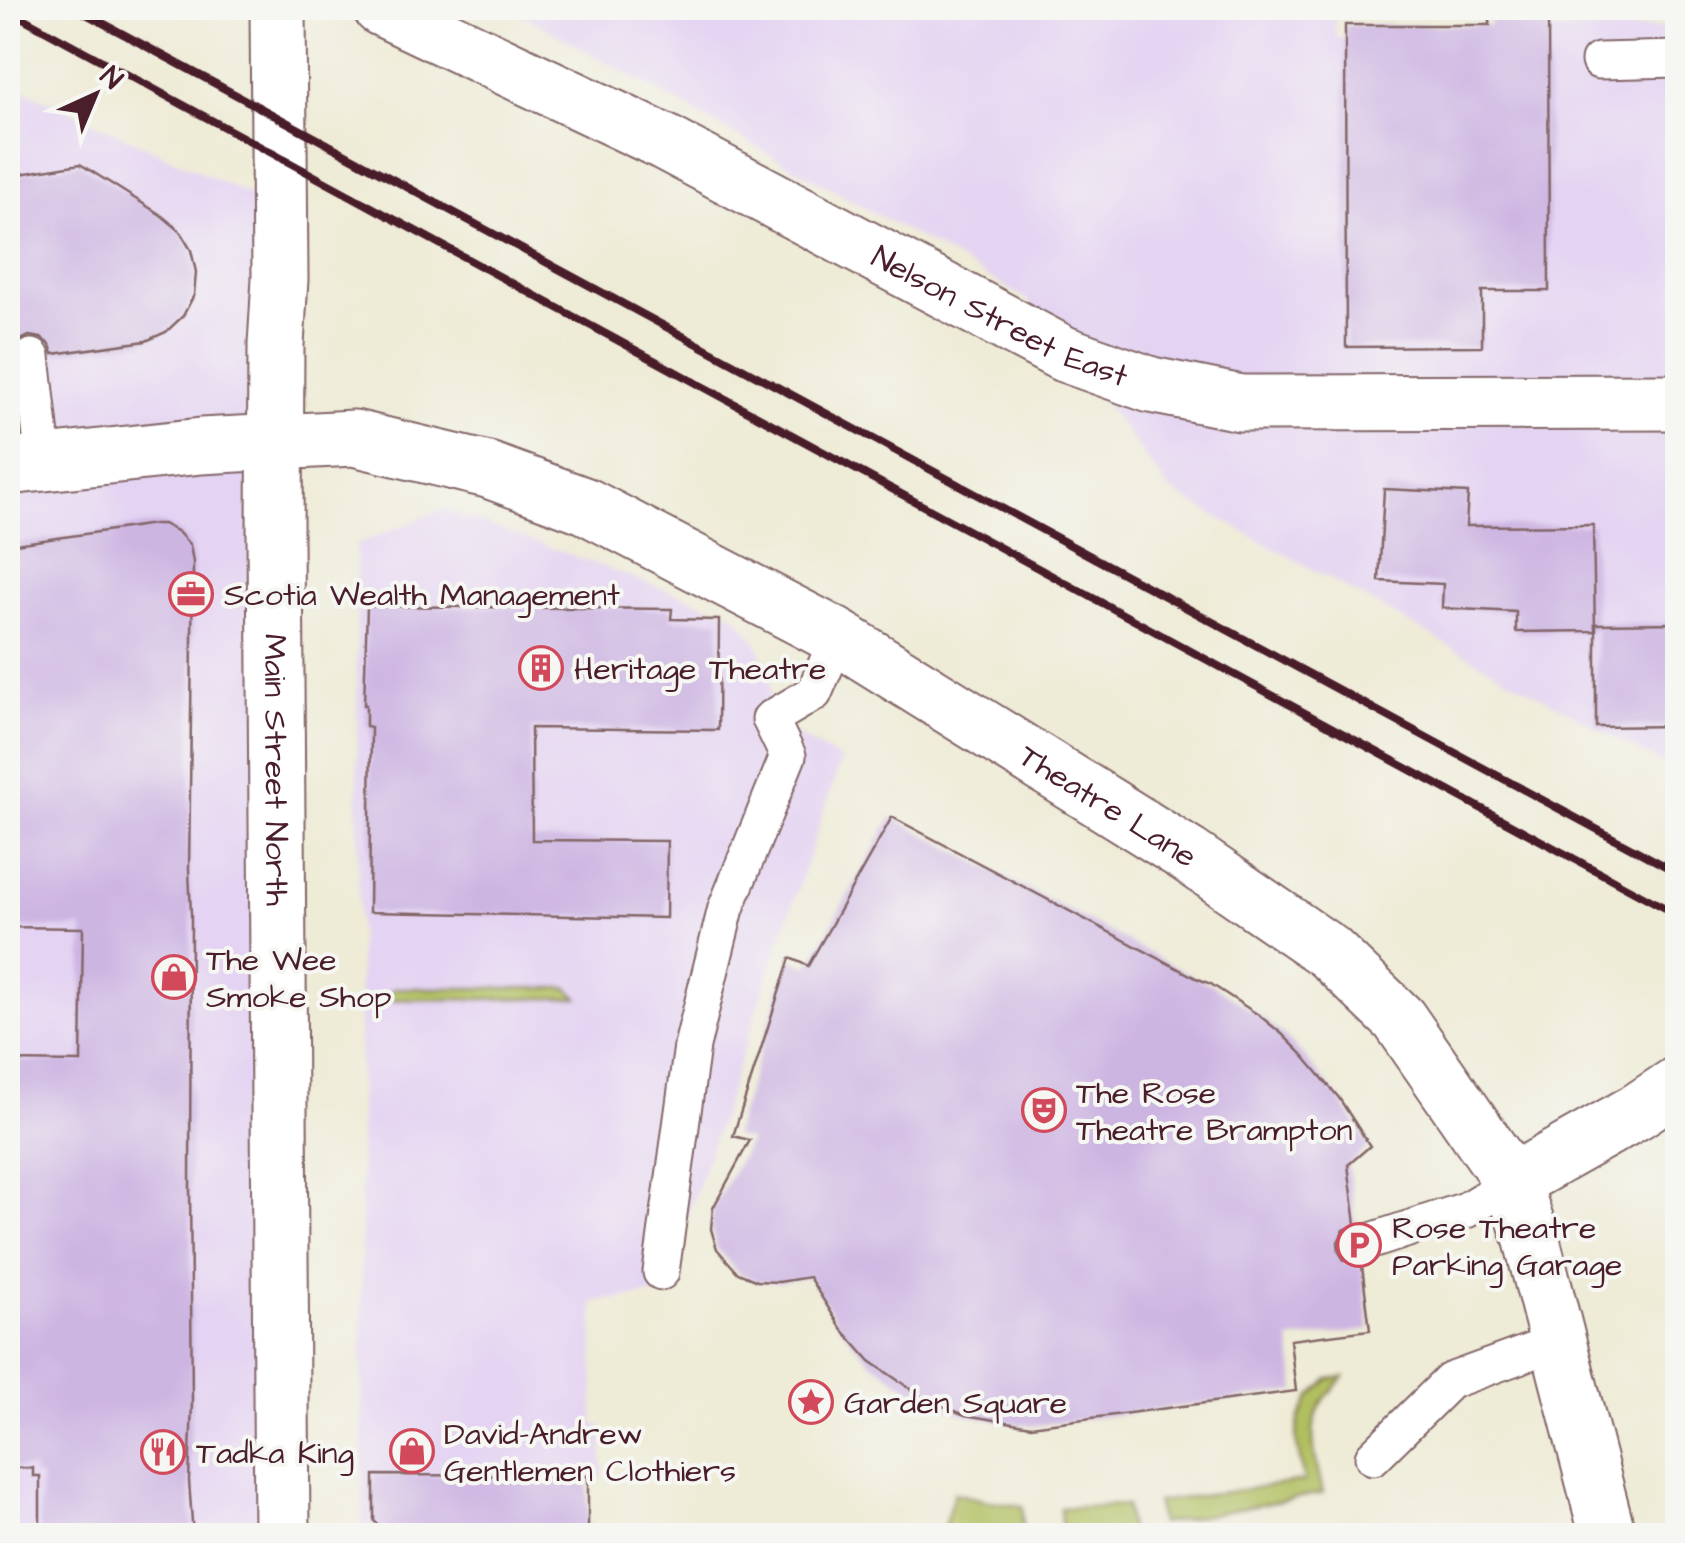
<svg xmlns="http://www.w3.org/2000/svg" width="1685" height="1543" font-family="'Architects Daughter',sans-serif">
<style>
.built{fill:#e4d3f2}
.green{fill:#b1bf61;stroke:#7e6f46;stroke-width:2.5}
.building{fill:#cdb5e2}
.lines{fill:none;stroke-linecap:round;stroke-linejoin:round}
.lane-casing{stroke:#836667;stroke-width:39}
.street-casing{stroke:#836667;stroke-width:59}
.primary-casing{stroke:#836667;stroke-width:59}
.lane{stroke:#fff;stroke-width:35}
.street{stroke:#fff;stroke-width:55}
.primary{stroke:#fff;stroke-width:55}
.rail{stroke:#4a1f2b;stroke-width:8}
.labels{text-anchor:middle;stroke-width:8;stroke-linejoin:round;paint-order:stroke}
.street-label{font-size:32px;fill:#4a1f2b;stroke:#f6f6f2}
.poi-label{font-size:32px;fill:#4a1f2b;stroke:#f6f6f2;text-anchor:start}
</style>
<rect width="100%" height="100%" fill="#f6f6f2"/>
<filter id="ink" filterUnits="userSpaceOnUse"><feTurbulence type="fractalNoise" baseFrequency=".01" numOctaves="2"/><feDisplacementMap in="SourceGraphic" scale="20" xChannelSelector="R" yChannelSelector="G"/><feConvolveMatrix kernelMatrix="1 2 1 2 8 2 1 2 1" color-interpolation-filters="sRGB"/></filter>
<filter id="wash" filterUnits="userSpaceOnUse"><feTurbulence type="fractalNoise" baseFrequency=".0048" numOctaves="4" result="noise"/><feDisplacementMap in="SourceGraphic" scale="40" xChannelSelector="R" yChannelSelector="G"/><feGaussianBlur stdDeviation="2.25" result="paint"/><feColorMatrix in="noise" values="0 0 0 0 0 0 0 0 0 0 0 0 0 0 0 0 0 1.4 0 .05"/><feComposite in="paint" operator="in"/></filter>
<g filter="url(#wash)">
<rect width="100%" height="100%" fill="#eeebd6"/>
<g class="built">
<path d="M510,8h825l1,30 341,-11v745l-508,-282 -142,-191z"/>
<path d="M8,82l271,127 3,1326 -274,1z"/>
<path d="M444,509l289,105 15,16 12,19 10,31v39l71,41 -179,533 -69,9 1,123 8,1 1,50 -15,1v58h-225l-7,-990z"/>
</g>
<g class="green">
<path d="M395,988h173l10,10 -197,2z"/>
<path d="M1344,1377c-7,8 -16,16 -22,26 -17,27 -5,61 1,90l-163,31 -3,-22 147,-21 -8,-42 3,-20 12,-23 18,-17z"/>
<path d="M954,1493l30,7 39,6 -1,29h-54l-25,-6z"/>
<path d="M1126,1505l4,30h-68l-2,-27z"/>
</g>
<g id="blocks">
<g class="building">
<path d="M1490,8h58l1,283h-67v55l-136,1 -1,-322h145z"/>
<path d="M80,164l81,51 18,15 12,20 5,22 -2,23 -11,21 -17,16 -20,9 -93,13 -3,-9 -9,-7 -12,-2 -10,5 -7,8 -1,11h-3v-184z"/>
<path d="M1384,489l84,4 -2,33 127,-1 2,106 -79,1v-20l-74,-4 1,-24 -64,-3z"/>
<path d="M154,524h9l15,8 12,13 3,17 -4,308 2,44 -1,273 2,215 -3,79 4,55h-153v-60h-7v-8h-25v-407l73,1 2,-134 -75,-1v-382z"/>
<path d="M367,606l305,3 -1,10 48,1 -1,110 -187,-2 1,112 135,1 -1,77 -297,-6 2,-185 -5,-1v-21h-2z"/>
<path d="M1678,623v103l-82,1v-103z"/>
<path d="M892,817l304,161 15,6 49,32 22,18 20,20 37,44 31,48 -22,19 8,59 -12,6 -6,12 1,10 5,8 10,5 8,1 8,64 -80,10 6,51 -265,35 -66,-11 -40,-16 -55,-38 -29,-33 -32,-51 -30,5 -22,-1 -19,-8 -21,-24 -6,-20 2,-21 37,-68 -17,-4 57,-178 18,8z"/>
<path d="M374,1475l214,1v60h-197l-17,-15z"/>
</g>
</g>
</g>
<g filter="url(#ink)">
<use href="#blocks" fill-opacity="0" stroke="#836667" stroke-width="2.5"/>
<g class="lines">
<g class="lane-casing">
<g id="lane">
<path d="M1599,61l79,-2"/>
<path d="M32,357l12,106"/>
<path d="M1359,1245l107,-35 46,-28"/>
<path d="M661,1272l31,-226 34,-138 62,-152 -18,-37 44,-26 24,-56"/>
<path d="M1373,1457l77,-76 107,-39"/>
</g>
</g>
<g class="street-casing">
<g id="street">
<path id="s1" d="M381,8l283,134 400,212 87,31 90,18 437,-1"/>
<path id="s2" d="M8,467l193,-21 153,-8 134,32 98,36 252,131 350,218 141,97 70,67 113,163 18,51 78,303"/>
<path d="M1512,1182l124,-70 42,-28"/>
</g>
</g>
<g class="primary-casing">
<g id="primary">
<path id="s3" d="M278,8l2,271 -4,66 -1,190 7,1001"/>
</g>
</g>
<use href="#lane" class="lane"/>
<use href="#street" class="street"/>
<use href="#primary" class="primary"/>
<g class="rail">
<path d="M75,8l1603,865"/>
<path d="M8,10l1670,905"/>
</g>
</g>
</g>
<defs>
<g id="office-ring" transform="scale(2.25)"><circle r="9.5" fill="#f6f6f2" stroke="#d1495b" stroke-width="1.5"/><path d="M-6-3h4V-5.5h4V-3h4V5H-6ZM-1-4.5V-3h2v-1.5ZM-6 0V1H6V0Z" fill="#d1495b"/></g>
<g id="building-ring" transform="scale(2.25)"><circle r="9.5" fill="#f6f6f2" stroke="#d1495b" stroke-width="1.5"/><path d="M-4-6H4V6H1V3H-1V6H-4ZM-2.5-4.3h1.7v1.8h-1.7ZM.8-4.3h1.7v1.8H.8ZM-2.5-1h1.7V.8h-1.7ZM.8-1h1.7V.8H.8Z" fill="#d1495b"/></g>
<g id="shop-ring" transform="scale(2.25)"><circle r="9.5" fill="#f6f6f2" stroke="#d1495b" stroke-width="1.5"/><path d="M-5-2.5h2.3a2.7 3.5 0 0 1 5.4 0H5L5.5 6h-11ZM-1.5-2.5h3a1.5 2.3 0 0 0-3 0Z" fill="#d1495b"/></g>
<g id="theatre-ring" transform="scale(2.25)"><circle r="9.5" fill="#f6f6f2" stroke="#d1495b" stroke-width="1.5"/><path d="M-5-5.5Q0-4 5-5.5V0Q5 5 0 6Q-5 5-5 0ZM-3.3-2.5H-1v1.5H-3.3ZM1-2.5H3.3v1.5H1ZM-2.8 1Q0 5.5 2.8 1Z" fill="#d1495b"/></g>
<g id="parking-ring" transform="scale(2.25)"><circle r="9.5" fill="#f6f6f2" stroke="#d1495b" stroke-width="1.5"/><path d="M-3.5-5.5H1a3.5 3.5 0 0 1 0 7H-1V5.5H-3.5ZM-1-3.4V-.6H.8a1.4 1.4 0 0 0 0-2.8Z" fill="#d1495b"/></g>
<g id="sight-ring" transform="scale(2.25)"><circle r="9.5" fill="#f6f6f2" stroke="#d1495b" stroke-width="1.5"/><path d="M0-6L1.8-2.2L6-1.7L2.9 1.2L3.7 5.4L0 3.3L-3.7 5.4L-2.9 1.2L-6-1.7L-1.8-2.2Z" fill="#d1495b"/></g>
<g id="restaurant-ring" transform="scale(2.25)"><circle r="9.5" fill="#f6f6f2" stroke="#d1495b" stroke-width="1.5"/><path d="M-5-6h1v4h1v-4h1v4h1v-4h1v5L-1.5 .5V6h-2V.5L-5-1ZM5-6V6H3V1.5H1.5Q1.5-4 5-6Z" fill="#d1495b"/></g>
</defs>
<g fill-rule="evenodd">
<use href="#office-ring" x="191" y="594"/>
<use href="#building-ring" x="541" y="668"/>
<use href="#shop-ring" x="174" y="977"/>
<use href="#theatre-ring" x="1044" y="1110"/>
<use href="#parking-ring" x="1359" y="1245"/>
<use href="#sight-ring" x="811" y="1402"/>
<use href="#shop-ring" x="412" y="1451"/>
<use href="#restaurant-ring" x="163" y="1452"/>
</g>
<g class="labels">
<g class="street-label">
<text dy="11" stroke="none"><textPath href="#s1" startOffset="692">Nelson Street East</textPath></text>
<text dy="11" stroke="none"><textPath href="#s3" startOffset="762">Main Street North</textPath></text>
<text dy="11" stroke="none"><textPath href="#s2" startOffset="1192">Theatre Lane</textPath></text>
</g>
<g class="poi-label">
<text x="224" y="605">Scotia Wealth Management</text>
<text x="574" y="679">Heritage Theatre</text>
<text x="206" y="970">The Wee<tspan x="206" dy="37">Smoke Shop</tspan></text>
<text x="1076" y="1103">The Rose<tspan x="1076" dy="37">Theatre Brampton</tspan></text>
<text x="1392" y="1238">Rose Theatre<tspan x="1392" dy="37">Parking Garage</tspan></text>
<text x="844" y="1413">Garden Square</text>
<text x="444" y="1444">David-Andrew<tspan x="444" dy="37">Gentlemen Clothiers</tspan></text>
<text x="196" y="1463">Tadka King</text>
</g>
</g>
<rect width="1685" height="1543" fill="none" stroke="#f6f6f2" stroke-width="40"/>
<g transform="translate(95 95) rotate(44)" stroke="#f6f6f2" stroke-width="8" paint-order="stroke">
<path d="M0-8L18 38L0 25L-18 38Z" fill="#4a1f2b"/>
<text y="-15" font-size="28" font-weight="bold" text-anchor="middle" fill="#4a1f2b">N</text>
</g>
</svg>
